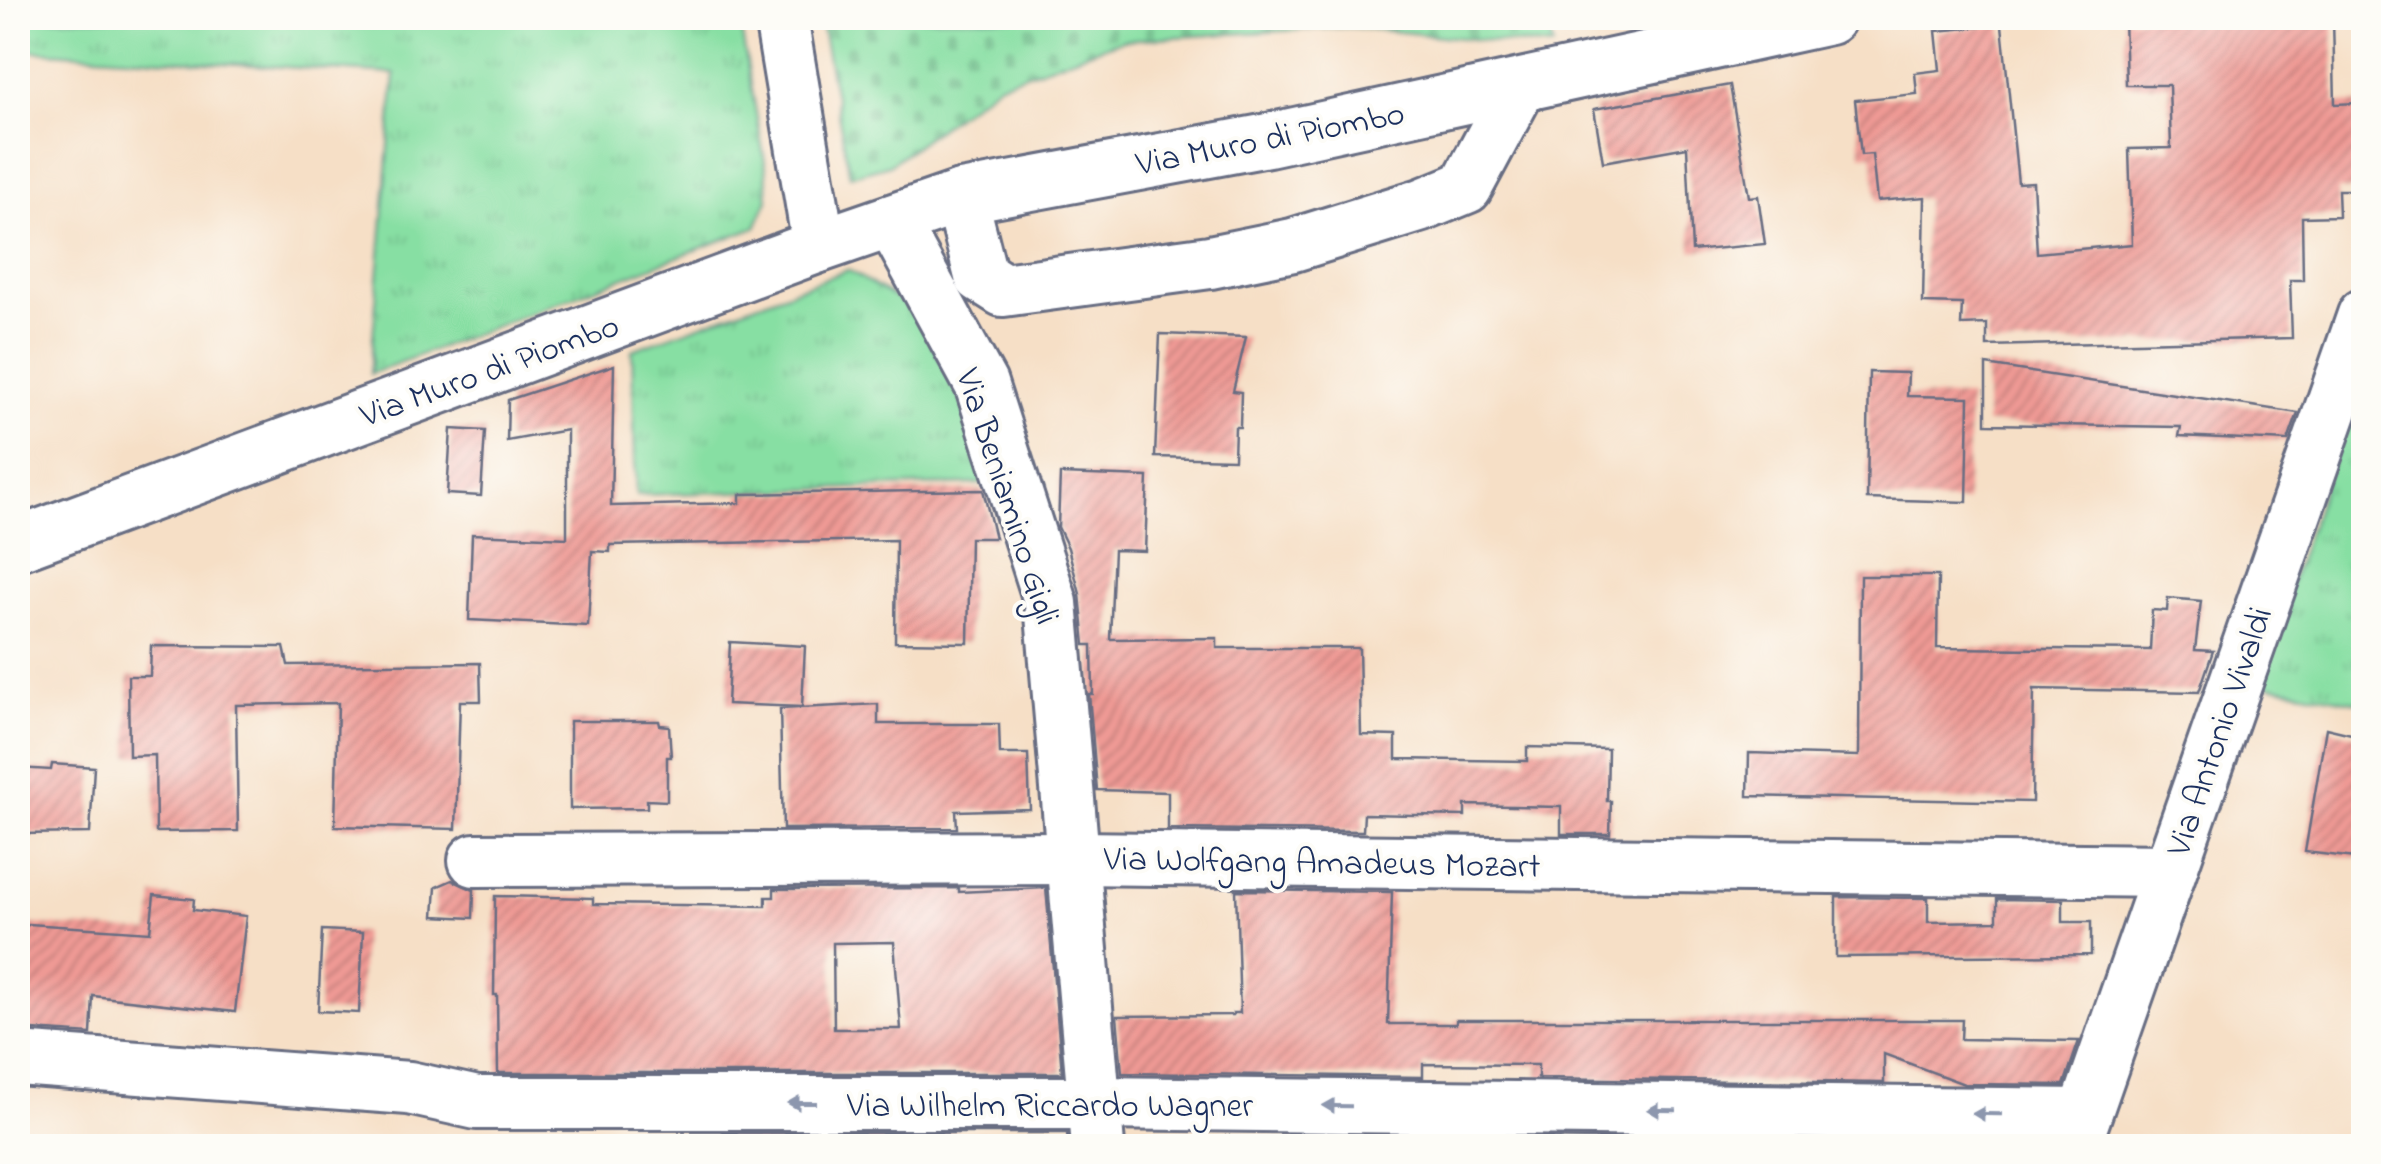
<svg xmlns="http://www.w3.org/2000/svg" width="2381" height="1164" font-family="'Indie Flower',sans-serif">
<style>
.grass{fill:url(#grass-tufts);stroke:#518780;stroke-width:2.5}
.cemetery{fill:url(#cemetery-stones);stroke:#518780;stroke-width:2.5}
.building{fill:url(#building-hatch);fill-rule:evenodd}
.lines{fill:none;stroke-linecap:round;stroke-linejoin:round}
.minor-casing{stroke:#686d82;stroke-width:58}
.minor{stroke:#fff;stroke-width:52}
.oneway{fill:#8d97ae}
.labels{text-anchor:middle;stroke-width:8;stroke-linejoin:round;paint-order:stroke}
.street-label{font-size:35px;fill:#1b2f5e;stroke:#fdfcf7}
</style>
<defs>
<pattern id="grass-tufts" width="24" height="20" patternUnits="userSpaceOnUse" patternTransform="scale(2.5)"><rect width="24" height="20" fill="#87dfa3"/><path d="M3 7l-1-3M5 7V3M7 7l1-3M15 17l-1-3M17 17v-4M19 17l1-3" fill="none" stroke="#74c08f"/></pattern>
<pattern id="cemetery-stones" width="16" height="16" patternUnits="userSpaceOnUse" patternTransform="scale(2.5)"><rect width="16" height="16" fill="#87dfa3"/><path d="M2 7V4a2 2 0 0 1 4 0v3zM10 15v-3a2 2 0 0 1 4 0v3z" fill="#74c08f"/></pattern>
<pattern id="building-hatch" width="6" height="6" patternUnits="userSpaceOnUse" patternTransform="scale(2.5)"><rect width="6" height="6" fill="#ef9a94"/><path d="M-1 1l2-2M0 6l6-6M5 7l2-2" fill="none" stroke="#c17e7c"/></pattern>
</defs>
<rect width="100%" height="100%" fill="#fdfcf7"/>
<filter id="ink" filterUnits="userSpaceOnUse"><feTurbulence type="fractalNoise" baseFrequency=".01" numOctaves="2"/><feDisplacementMap in="SourceGraphic" scale="20" xChannelSelector="R" yChannelSelector="G"/><feConvolveMatrix kernelMatrix="1 2 1 2 8 2 1 2 1" color-interpolation-filters="sRGB"/></filter>
<filter id="wash" filterUnits="userSpaceOnUse"><feTurbulence type="fractalNoise" baseFrequency=".0048" numOctaves="4" result="noise"/><feDisplacementMap in="SourceGraphic" scale="40" xChannelSelector="R" yChannelSelector="G"/><feGaussianBlur stdDeviation="2.25" result="paint"/><feColorMatrix in="noise" values="0 0 0 0 0 0 0 0 0 0 0 0 0 0 0 0 0 1.4 0 .05"/><feComposite in="paint" operator="in"/></filter>
<g filter="url(#wash)">
<rect width="100%" height="100%" fill="#f6dfc6"/>
<g class="grass">
<path d="M18,18h721l27,150 2,32 -12,27 -386,147 25,-300 -377,-24z"/>
<path d="M848,270l59,35 12,14 85,164 -368,12 -4,-145z"/>
<path d="M2363,371v332l-107,-20z"/>
</g>
<path class="cemetery" d="M820,18h726l7,29 -203,-20 -228,13 -122,43 -111,82 -39,11z"/>
<g id="blocks">
<g class="building">
<path d="M2124,18h209l2,86 23,-1 2,87h-22l1,26 -37,1 1,63h-13l2,58 -305,8v-22l-26,1 1,-21 -39,-1 2,-106 -48,4 -5,-47 -11,1 -6,-55 62,-6 -2,-21 25,-3 -4,-39 66,-6 16,158 15,-1 4,71 95,-9 -3,-95 42,-1 -2,-63h-43z"/>
<path d="M1730,85l19,112 9,-1 7,48 -73,7 -5,-104 -84,15 -9,-53z"/>
<path d="M1160,334l86,3 -13,54 8,1 -1,35h-5l-1,32 -79,-2z"/>
<path d="M614,365l-3,141 129,-3v-9l243,-4 12,48h-25l-2,105 -73,-1 1,-102 -286,5v7l-18,-1 -4,75 -119,-6 3,-86 95,4v-108l-60,11 1,-41z"/>
<path d="M1986,365l201,31 111,17 -10,28 -109,-5 2,-9 -195,-3z"/>
<path d="M1869,372l39,1 -1,23 62,1 -2,105 -100,-3z"/>
<path d="M451,429l34,2 -4,65 -34,-2z"/>
<path d="M1060,474l88,3 -3,74 -31,-1 -4,89 107,-1v10h142l2,87 35,1v23l131,2v-14l81,2 -1,52h4l-1,33h-49v-27l-96,-2v11l-101,-2 -1,17 -195,-2v-37l-71,-2 -8,-96h4l-1,-49h-7l-5,-51 -12,-46 -10,-21z"/>
<path d="M1860,576h78l-1,72 213,2 2,-40 15,1 1,-13 33,3 -6,49 18,1 -14,41 -165,-3 -2,113 -284,-6 1,-43 110,3z"/>
<path d="M730,642l75,4 -3,61 -75,-3z"/>
<path d="M151,646l133,1 4,18 192,-2 1,38h-21l-4,128 -121,-3 3,-123 -102,2 2,126 -82,1 -1,-77 -26,1 -1,-80h22z"/>
<path d="M878,704v20h121l1,30h28l2,55 -74,2 1,17 -174,1 -3,-120z"/>
<path d="M570,721h89l1,4 9,1 2,31h-4v44l-20,-1v8l-77,1z"/>
<path d="M2326,728l38,9v122l-59,-7z"/>
<path d="M52,764l42,3 -4,66 -72,1v-66l33,2z"/>
<path d="M452,880l22,10 -1,28 -39,-2 2,-29z"/>
<path d="M959,888v4l87,-4 16,185h-564l-1,-78h-3l1,-99 98,2v6l173,2v-9h8v-8zM894,942l7,87h-67l-1,-86z"/>
<path d="M1236,890l156,2 -4,132h68v-4h506l-1,19 118,2 -15,44 -100,-1 -80,-30v29l-346,-5v-13l-115,-1v13l-301,-4 -5,-57 116,-1v-2h7z"/>
<path d="M154,895l40,4 -1,11 53,6 -11,96 -142,-16 -2,38 -73,-5v-95l11,-10 121,8z"/>
<path d="M1836,897l92,1v24l69,-1v-22l66,1v22h28v33l-255,2z"/>
<path d="M322,930l41,2 -4,81 -41,-2z"/>
<path d="M723,1133h344l1,13h-345z"/>
<path d="M1290,1135l134,2v9h-134z"/>
<path d="M1537,1138l126,2v6h-126z"/>
</g>
</g>
</g>
<g filter="url(#ink)">
<use href="#blocks" fill-opacity="0" stroke="#686d82" stroke-width="2.5"/>
<g class="lines">
<g class="minor-casing">
<g id="minor">
<path d="M781,18l38,228"/>
<path d="M961,197l20,79 22,14 207,-28 83,-17 129,-40 44,-18 54,-101"/>
<path d="M892,221l89,163 70,219 47,543"/>
<path d="M18,544l801,-298 142,-49 307,-57 561,-122"/>
<path d="M475,860l600,-2 1094,13"/>
<path d="M18,1059l391,29 68,15h619l988,12"/>
<path d="M2074,1146l290,-831"/>
</g>
</g>
<use href="#minor" class="minor"/>
</g>
<defs><path id="oneway-solid" d="M-6-.8H1V-3.2L6.5 0L1 3.2V.8H-6Z" transform="scale(2.5)"/></defs>
<g class="oneway">
<use href="#oneway-solid" transform="translate(802 1103) rotate(180)"/>
<use href="#oneway-solid" transform="translate(1337 1106) rotate(-179)"/>
<use href="#oneway-solid" transform="translate(1662 1110) rotate(-179)"/>
<use href="#oneway-solid" transform="translate(1987 1114) rotate(-179)"/>
</g>
</g>
<g class="labels">
<g class="street-label">
<text transform="translate(1270 137) rotate(-11)" y="12">Via Muro di Piombo</text>
<text transform="translate(489 369) rotate(-20)" y="12">Via Muro di Piombo</text>
<text transform="translate(1009 496) rotate(72)" y="12">Via Beniamino Gigli</text>
<text transform="translate(2218 731) rotate(-71)" y="12">Via Antonio Vivaldi</text>
<text transform="translate(1322 861) rotate(1)" y="12">Via Wolfgang Amadeus Mozart</text>
<text x="1050" y="1116">Via Wilhelm Riccardo Wagner</text>
</g>
</g>
<rect width="2381" height="1164" fill="none" stroke="#fdfcf7" stroke-width="60"/>
</svg>
